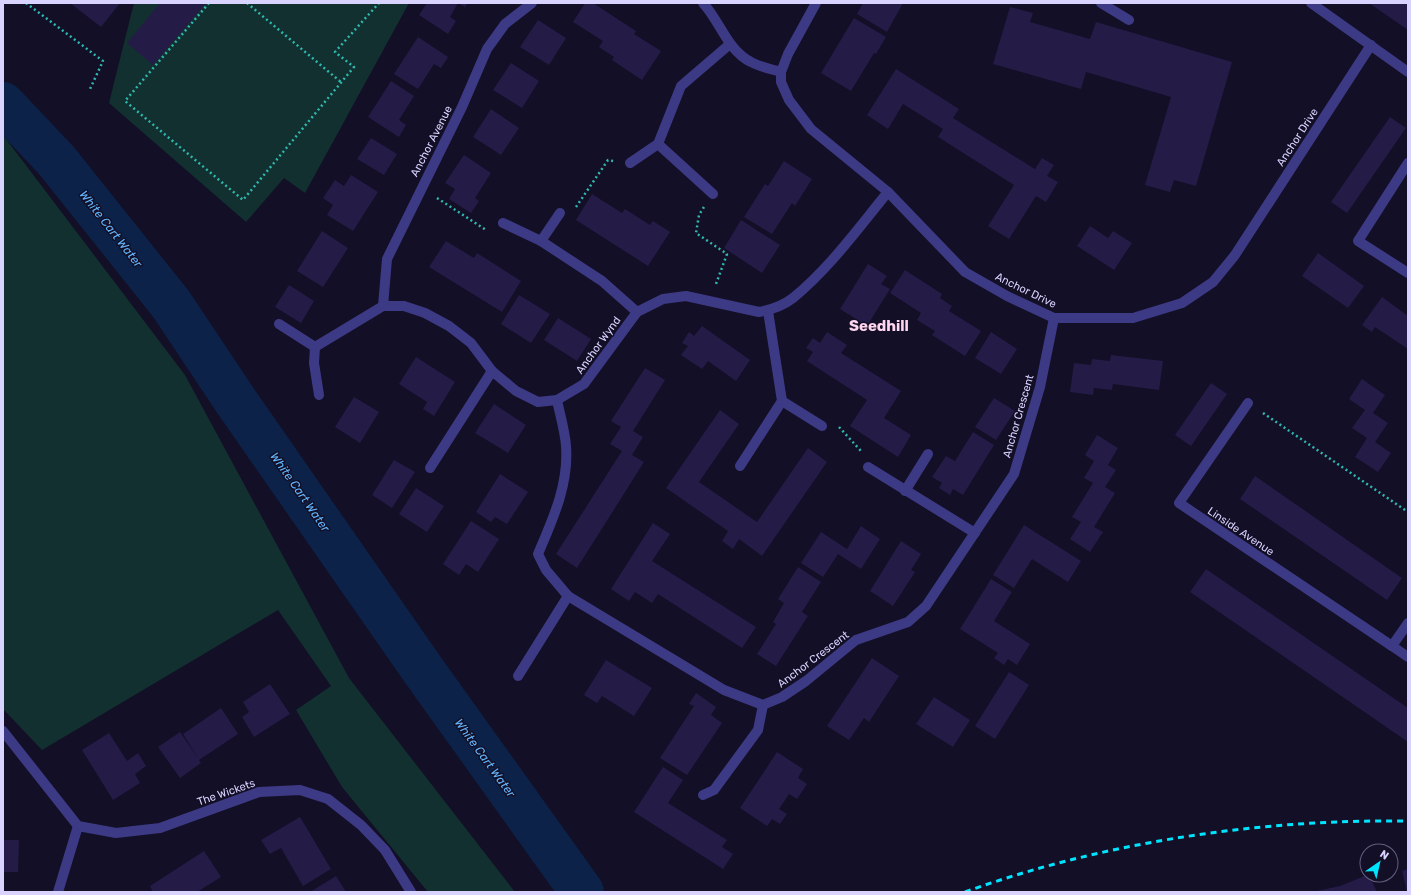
<svg xmlns="http://www.w3.org/2000/svg" width="1411" height="895" font-family="Rubik,sans-serif">
<style>
.green{fill:#12302f}
.lines{fill:none;stroke-linecap:round;stroke-linejoin:round}
.river{stroke:#0c2248;stroke-width:44}
.building{fill:#241b47}
.path{stroke:#2fb8b0;stroke-width:2.5;stroke-dasharray:2 3;stroke-linecap:butt}
.minor{stroke:#3d3a85;stroke-width:10}
.rail{stroke:#00e5ff;stroke-width:3;stroke-dasharray:6 5;stroke-linecap:butt}
.labels{text-anchor:middle;stroke-width:3;stroke-linejoin:round;paint-order:stroke}
.street-label{font-size:11px;fill:#d9d4ff;stroke:#130f26}
.water-label{font-size:12px;font-style:italic;fill:#62b6ff;stroke:#130f26}
.district-label{font-size:15px;font-weight:bold;fill:#ffd6f0;stroke:#130f26}
</style>
<rect width="100%" height="100%" fill="#130f26"/>
<g class="green">
<path d="M134,3h275l-104,190 -21,-15 -38,44 -137,-119z"/>
<path d="M3,135l182,240 164,303 166,214h-87l-86,-105 -46,-77 35,-24 -53,-76 -236,140 -39,-41z"/>
</g>
<g class="lines">
<path class="river" d="M3,104l53,56 115,144 64,96 188,270 159,222"/>
</g>
<g class="building">
<path d="M70,3h50l-19,24z"/>
<path d="M160,3h46l-53,62 -26,-22z"/>
<path d="M427,3h41l-3,4 -7,-4 -8,14 6,4 -8,13 -29,-19z"/>
<path d="M585,3h8l43,28 -2,3 27,17 -19,29 -30,-20 2,-3 -15,-10 4,-6 -30,-19z"/>
<path d="M863,3h40l-16,29 -30,-18z"/>
<path d="M1369,3h39v27z"/>
<path d="M1010,7l23,6 -3,9 60,17 6,-17 136,40 -36,124 -22,-6 -4,12 -25,-7 26,-88 -85,-25 -5,17 -88,-25z"/>
<path d="M854,18l32,19 -10,17 -2,-1 -23,38 -30,-18z"/>
<path d="M538,20l28,18 -17,27 -29,-18z"/>
<path d="M418,37l30,20 -7,11 -7,-4 -16,25 -24,-15z"/>
<path d="M511,63l28,18 -17,27 -29,-18z"/>
<path d="M896,69l63,40 -6,9 82,51 7,-11 12,7 -7,11 11,6 -12,20 -10,-6 -27,43 -21,-13 26,-41 -76,-48 5,-8 -40,-25 -15,25 -21,-14z"/>
<path d="M391,81l23,15 -15,24 7,5 -7,12 -31,-20z"/>
<path d="M491,109l28,19 -18,27 -28,-18z"/>
<path d="M1390,117l16,11 -59,85 -16,-11z"/>
<path d="M371,138l26,16 -13,21 -27,-16z"/>
<path d="M464,155l27,18 -16,25 4,3 -8,12 -22,-14 6,-10 -10,-6z"/>
<path d="M784,161l28,18 -17,27 -3,-3 -20,31 -28,-17 21,-33 3,2z"/>
<path d="M351,175l27,17 -25,39 -26,-16 6,-10 -10,-7 12,-18 9,6z"/>
<path d="M592,194l30,19 3,-4 25,16 3,-4 17,11 -22,34 -72,-46z"/>
<path d="M741,220l39,25 -18,28 -38,-25z"/>
<path d="M1090,226l18,12 5,-7 19,12 -18,27 -37,-24z"/>
<path d="M322,231l26,17 -25,39 -26,-16z"/>
<path d="M446,241l28,17 3,-5 44,28 -19,31 -73,-45z"/>
<path d="M1318,253l46,33 -16,22 -46,-32z"/>
<path d="M868,264l19,12 -6,8 9,5 -23,37 -27,-17z"/>
<path d="M905,270l37,24 -2,4 12,8 -3,5 32,20 -16,25 -33,-21 3,-4 -18,-11 4,-7 -31,-20z"/>
<path d="M289,285l25,16 -13,22 -26,-16z"/>
<path d="M519,295l31,19 -19,29 -30,-19z"/>
<path d="M1382,297l26,19v33l-33,-22 -3,5 -10,-7z"/>
<path d="M558,318l33,21 -14,22 -33,-21z"/>
<path d="M702,326l48,34 -14,21 -28,-20 -6,8 -21,-14 7,-9 -6,-3 7,-11 5,4z"/>
<path d="M827,332l20,13 -6,8 60,38 -17,27 27,17 -13,22 -48,-31 17,-26 -60,-39 6,-9 -7,-4 7,-10 7,5z"/>
<path d="M991,332l26,17 -16,25 -26,-16z"/>
<path d="M1111,355l52,6 -4,29 -46,-6 -1,6 -18,-2 -1,7 -23,-3 4,-29 17,2 1,-6 18,2z"/>
<path d="M416,357l39,25 -21,34 -11,-7 4,-7 -28,-18z"/>
<path d="M645,368l20,12 -32,51 10,6 -11,18 12,7 -67,106 -21,-14 66,-103 -12,-7 11,-17 -10,-6z"/>
<path d="M1362,379l23,16 -12,18 15,10 -13,19 16,11 -13,19 -23,-15 12,-19 -15,-10 13,-18 -16,-11z"/>
<path d="M1211,383l16,11 -36,52 -16,-11z"/>
<path d="M354,397l25,15 -19,31 -25,-16z"/>
<path d="M994,398l21,13 -19,29 -21,-13z"/>
<path d="M494,404l32,21 -18,28 -33,-20z"/>
<path d="M720,410l19,14 -40,58 58,40 51,-74 19,14 -65,94 -23,-17 -6,10 -11,-8 6,-10 -62,-43z"/>
<path d="M973,432l21,13 -31,50 -10,-6 -3,6 -11,-7 3,-5 -10,-6 14,-21 9,5z"/>
<path d="M1097,435l21,13 -10,17 8,5 -11,17 10,6 -21,34 9,5 -13,20 -20,-13 11,-17 -9,-5 21,-34 -9,-5 10,-17 -9,-6z"/>
<path d="M394,460l21,12 -23,36 -20,-13z"/>
<path d="M500,474l28,18 -21,32 -12,-7 -4,5 -15,-10z"/>
<path d="M1255,476l147,102 -15,22 -147,-101z"/>
<path d="M416,488l28,18 -17,26 -28,-18z"/>
<path d="M471,521l28,18 -21,33 -12,-8 -7,11 -16,-11z"/>
<path d="M653,523l17,11 -18,27 104,66 -14,21 -84,-54 -6,9 -17,-11 -6,9 -18,-12z"/>
<path d="M1024,525l57,36 -13,21 -36,-23 -18,29 -21,-13z"/>
<path d="M861,526l19,13 -19,30 -23,-15 -15,23 -22,-14 20,-31 26,17z"/>
<path d="M901,541l20,13 -10,16 4,2 -22,34 -23,-15z"/>
<path d="M798,567l23,15 -19,30 6,4 -32,50 -19,-12 19,-30 -3,-2 11,-19 -6,-4z"/>
<path d="M1206,569l202,139v34l-218,-150z"/>
<path d="M991,579l21,13 -18,29 36,23 -13,21 -9,-6 -4,6 -10,-7 4,-5 -38,-24z"/>
<path d="M872,658l27,18 -30,46 -5,-4 -15,22 -22,-14z"/>
<path d="M606,660l46,28 -18,28 -32,-20 -5,7 -13,-8z"/>
<path d="M1009,672l20,13 -34,54 -20,-13z"/>
<path d="M270,684l20,30 -36,23 -12,-20 7,-5 -6,-10z"/>
<path d="M696,693l20,14 -5,8 11,8 -35,52 -27,-17 34,-52 -5,-2z"/>
<path d="M934,697l36,23 -17,27 -37,-23z"/>
<path d="M221,708l17,26 -39,26 2,3 -21,15 -22,-31 22,-15 18,26 -15,-24z"/>
<path d="M109,733l18,28 11,-8 8,13 -11,8 5,9 -27,17 -31,-50z"/>
<path d="M777,752l26,17 -5,9 9,6 -10,15 -8,-5 -10,15 8,5 -7,10 -8,-5 -5,7 -27,-18z"/>
<path d="M663,767l20,13 -15,23 59,37 -5,7 11,7 -10,15 -89,-57z"/>
<path d="M300,817l31,52 -28,17 -22,-38 -11,6 -9,-14z"/>
<path d="M3,840h16l-1,32h-15z"/>
<path d="M204,851l17,26 -24,15h-44l-3,-6z"/>
<path d="M1408,869v23h-1l-5,-21z"/>
<path d="M1367,875h2l8,17h-65l28,-6z"/>
<path d="M336,876l10,16h-36z"/>
</g>
<g class="lines">
<g class="path">
<path d="M26,3l77,58 -13,28"/>
<path d="M209,3l-84,98 118,99 111,-133 -19,-15 44,-49"/>
<path d="M247,3l95,80"/>
<path d="M437,198l49,32"/>
<path d="M576,207l32,-47 5,1"/>
<path d="M704,207l-5,8 -3,18 31,21 -11,30"/>
<path d="M1263,413l145,99"/>
<path d="M839,427l22,24"/>
</g>
<g class="minor">
<path d="M703,3c17,18 24,47 48,59 9,5 20,7 30,10"/>
<path d="M816,3l-28,51 -7,18v10l8,18 22,29 77,63 77,80 42,24 47,22h79l49,-15 31,-21 22,-27 136,-210"/>
<path d="M1101,3l28,17"/>
<path d="M1311,3l97,69"/>
<path d="M658,144l55,50"/>
<path d="M630,163l28,-19 23,-58 49,-42"/>
<path d="M1408,163l-50,78 50,32"/>
<path d="M503,223l38,18 61,40 35,31"/>
<path d="M541,241l19,-28"/>
<path d="M383,306l4,-47 75,-152 25,-58 18,-25 27,-21"/>
<path d="M279,324l36,23 -1,16 5,32"/>
<path d="M315,347l68,-41h21l21,7 24,13 22,17 21,28 24,20 22,11 19,-2 27,-16 53,-72 26,-13 23,-3 73,16c11,-2 25,-7 34,-14 36,-29 66,-71 95,-106"/>
<path d="M557,400c3,15 8,31 9,46 3,38 -13,73 -28,108l8,16 22,26 156,94 39,15 19,-8 24,-16 50,-41 52,-18 18,-16 88,-132 26,-87 14,-69"/>
<path d="M782,401l40,25"/>
<path d="M1248,403l-69,100 213,143"/>
<path d="M740,466l42,-65 -14,-90"/>
<path d="M868,467l107,66"/>
<path d="M430,468l62,-97"/>
<path d="M905,491l23,-37"/>
<path d="M1408,623l-16,23 16,11"/>
<path d="M518,676l50,-80"/>
<path d="M3,731l75,95 38,7 44,-5 99,-36 41,-2 28,9 33,26 24,25 26,42"/>
<path d="M703,795l11,-5 44,-60 5,-25"/>
<path d="M58,892l20,-66"/>
</g>
<path class="rail" d="M965,892c139,-50 295,-73 443,-71"/>
</g>
<g class="labels">
<g class="street-label">
<text transform="translate(1297 137) rotate(-57)" y="4">Anchor Drive</text>
<text transform="translate(431 141) rotate(-63)" y="4">Anchor Avenue</text>
<text transform="translate(1026 290) rotate(26)" y="4">Anchor Drive</text>
<text transform="translate(598 345) rotate(-54)" y="4">Anchor Wynd</text>
<text transform="translate(1018 416) rotate(-74)" y="4">Anchor Crescent</text>
<text transform="translate(1241 531) rotate(34)" y="4">Linside Avenue</text>
<text transform="translate(813 659) rotate(-37)" y="4">Anchor Crescent</text>
<text transform="translate(226 792) rotate(-19)" y="4">The Wickets</text>
</g>
<g class="water-label">
<text transform="translate(111 229) rotate(52)" y="4">White Cart Water</text>
<text transform="translate(300 492) rotate(55)" y="4">White Cart Water</text>
<text transform="translate(485 758) rotate(54)" y="4">White Cart Water</text>
</g>
<g class="district-label">
<text x="879" y="331">Seedhill</text>
</g>
</g>
<rect width="1411" height="895" fill="none" stroke="#d9d4ff" stroke-width="8"/>
<g transform="translate(1379 863) rotate(34)"><circle r="19" fill="#130f26" stroke="#625e7d"/>
<path d="M0-3L7 15L0 10L-7 15Z" fill="#00e5ff"/>
<text y="-6" font-size="11" font-weight="bold" text-anchor="middle" fill="#d9d4ff">N</text>
</g>
</svg>
